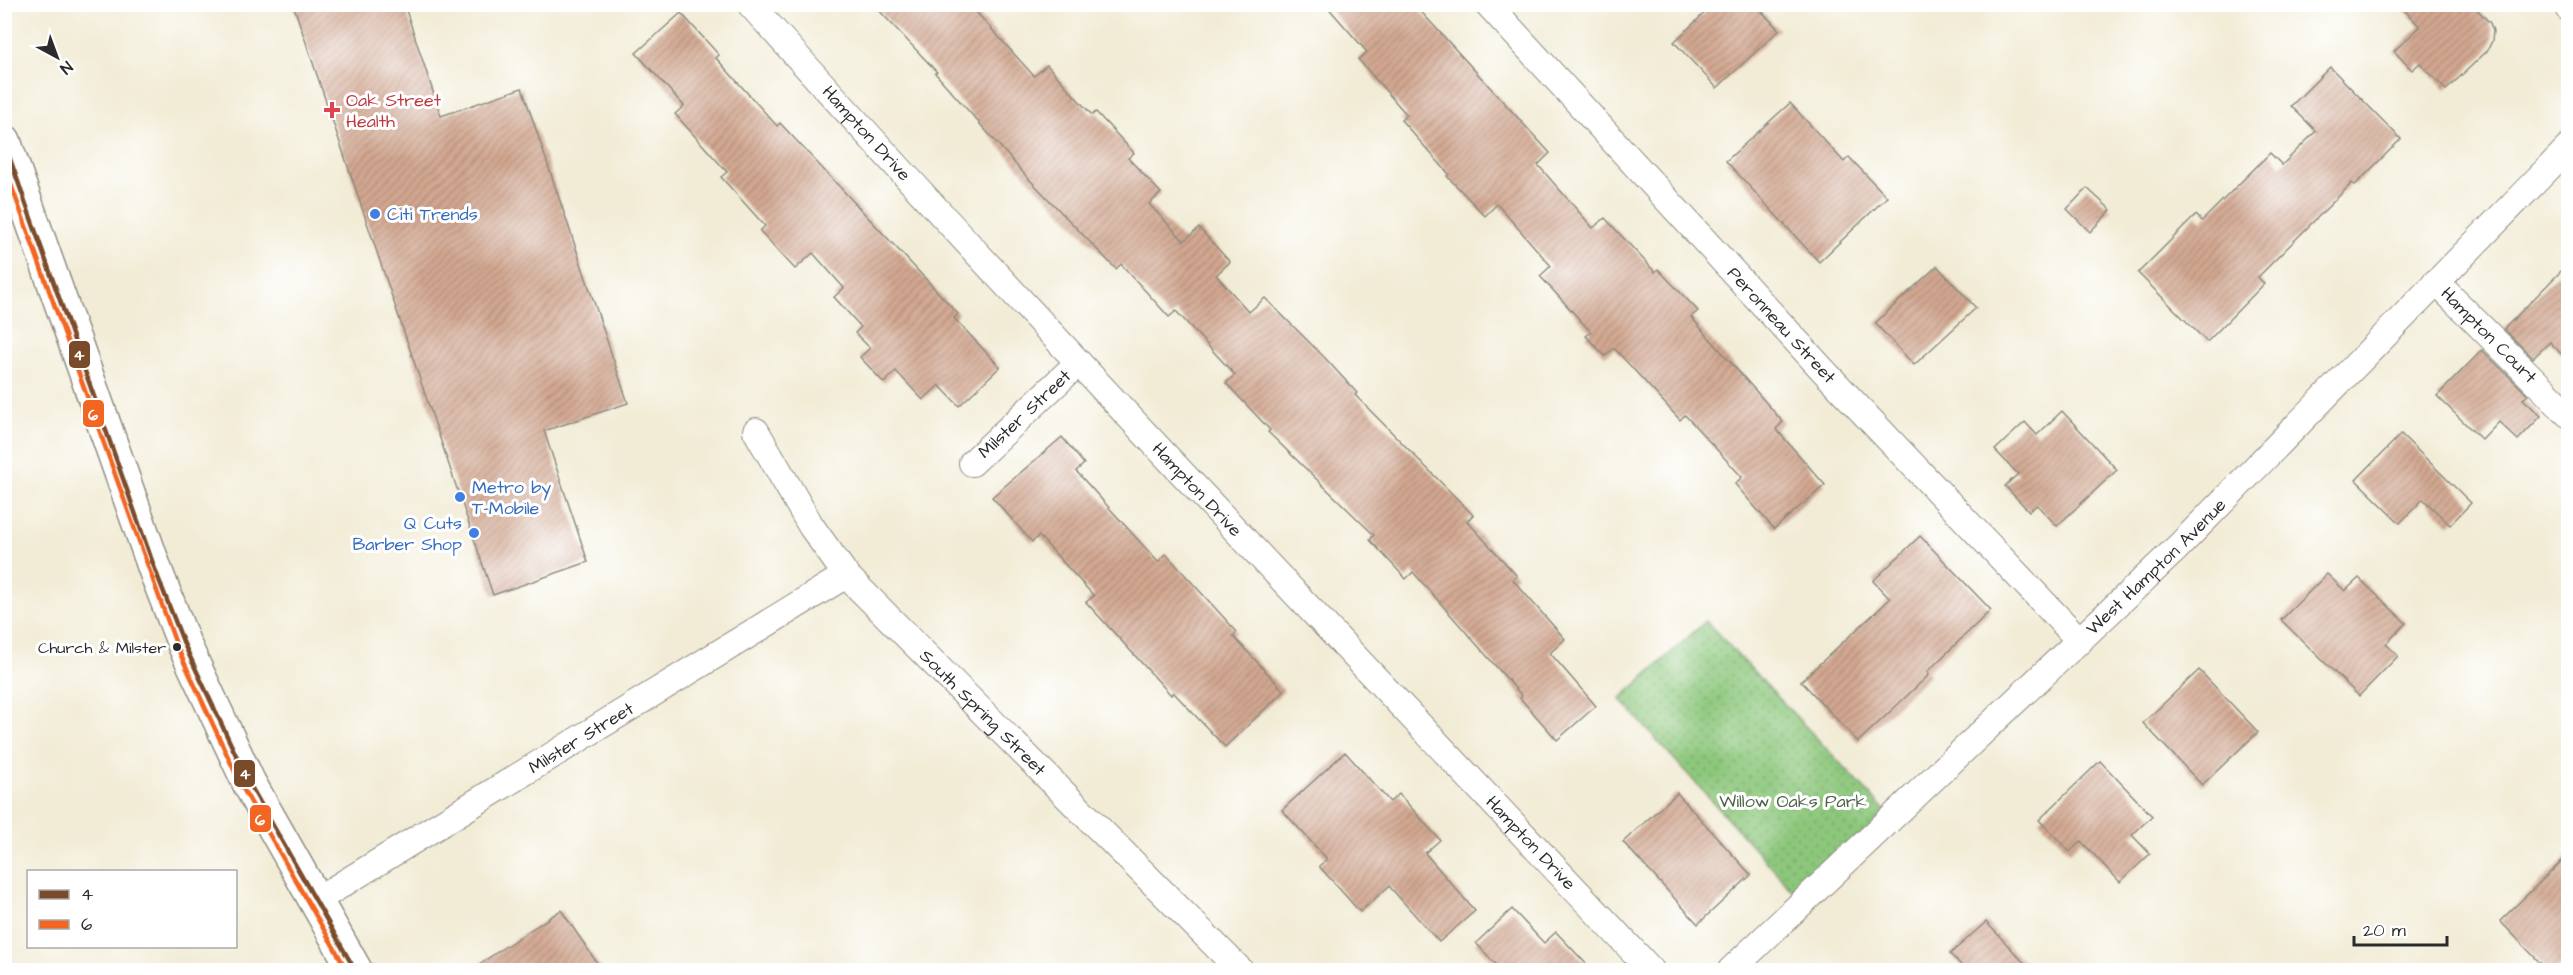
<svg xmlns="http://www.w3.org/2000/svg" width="2573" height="975" font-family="'Architects Daughter',sans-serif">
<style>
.park{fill:url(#park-dots);stroke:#5c7953;stroke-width:1.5}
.building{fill:url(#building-hatch)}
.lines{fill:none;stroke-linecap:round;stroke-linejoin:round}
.street-casing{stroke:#8e8c80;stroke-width:28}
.primary-casing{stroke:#8e8c80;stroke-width:36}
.street{stroke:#fff;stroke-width:26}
.primary{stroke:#fff;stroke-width:33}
.bus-1-casing{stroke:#fff;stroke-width:9}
.bus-2-casing{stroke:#fff;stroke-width:9}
.bus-1{stroke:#7a4b2a;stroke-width:4.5}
.bus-2{stroke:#f26522;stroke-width:4.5}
.health-dot{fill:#e0444e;stroke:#fff;stroke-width:2}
.shop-dot{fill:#3f7fe0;stroke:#fff;stroke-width:2}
.bus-dot{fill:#2b2b2b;stroke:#fff;stroke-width:2}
.labels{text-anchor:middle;stroke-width:6;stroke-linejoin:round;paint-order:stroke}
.bus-label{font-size:16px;fill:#2b2b2b;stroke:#fff;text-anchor:end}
.health-label{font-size:18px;fill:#be3a42;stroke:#fff;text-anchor:start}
.street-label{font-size:18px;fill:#2b2b2b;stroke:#fff}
.shop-label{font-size:18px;fill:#366cbe;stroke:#fff;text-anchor:start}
.park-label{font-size:18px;fill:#4d6247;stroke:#fff}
.line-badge{stroke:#fff;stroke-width:2}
.badge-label{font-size:16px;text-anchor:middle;font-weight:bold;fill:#fff}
</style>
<defs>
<pattern id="park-dots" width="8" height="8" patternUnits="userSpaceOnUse" patternTransform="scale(1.5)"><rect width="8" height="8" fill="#8cc77b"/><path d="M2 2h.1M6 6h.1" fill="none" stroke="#73a265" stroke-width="1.8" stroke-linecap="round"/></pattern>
<pattern id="building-hatch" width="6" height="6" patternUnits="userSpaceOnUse" patternTransform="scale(1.5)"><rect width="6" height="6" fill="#d3a891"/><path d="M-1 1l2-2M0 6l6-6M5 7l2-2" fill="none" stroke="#ab8977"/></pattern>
</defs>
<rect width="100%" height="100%" fill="#fff"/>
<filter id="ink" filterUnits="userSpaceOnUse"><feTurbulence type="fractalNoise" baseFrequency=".0167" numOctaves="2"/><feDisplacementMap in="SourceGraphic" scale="12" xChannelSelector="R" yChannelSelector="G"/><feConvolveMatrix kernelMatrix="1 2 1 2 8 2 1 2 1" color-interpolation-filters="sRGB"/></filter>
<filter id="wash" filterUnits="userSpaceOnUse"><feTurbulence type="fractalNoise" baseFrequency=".008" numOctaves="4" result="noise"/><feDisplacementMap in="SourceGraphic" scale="24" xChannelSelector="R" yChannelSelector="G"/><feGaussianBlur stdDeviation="1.35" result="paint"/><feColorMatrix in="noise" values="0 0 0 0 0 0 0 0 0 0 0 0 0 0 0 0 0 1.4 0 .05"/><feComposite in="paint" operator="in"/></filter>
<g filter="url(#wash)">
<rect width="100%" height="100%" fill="#f2ecd6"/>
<path class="park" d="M1706,621l186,197 -89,84 -183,-203z"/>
<g id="blocks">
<g class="building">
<path d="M293,4h111l37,112 81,-28 106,315 -84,28 44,131 -95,33z"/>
<path d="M873,4h96l65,72 13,-11 45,50 4,-3 38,41 -6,5 33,35 -12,11 35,37 15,-13 31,34 -14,13 33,37 16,-14 60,60 32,35 -2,2 118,120 -6,6 50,55 -4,4 52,59 -15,14 46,53 -39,34 -37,-42 2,-2 -109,-124 -7,7 -36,-39 4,-5 -106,-103 2,-2 -44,-47 9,-8 -59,-64 -7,6 -48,-53 -5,5 -90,-93 -91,-103 2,-1z"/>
<path d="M1325,4h89l136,149 -12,12 55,63 12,-10 50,54 3,-3 40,42 -7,6 92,105 -7,7 49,56 -51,44 -39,-45 7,-7 -57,-62 -5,5 -66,-72 -9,8 -19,-20 5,-4 -51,-56 11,-10 -54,-62 -12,12 -38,-40 2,-2 -48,-54 6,-5 -49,-56 9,-7z"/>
<path d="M1714,4h41l24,26 -62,58 -43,-46z"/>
<path d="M2399,4h73l18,19 3,8 -1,10 -5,10 -41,39 -26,-27 -8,7 -18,-19 26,-24z"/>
<path d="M681,13l38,42 -3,3 61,68 3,-3 155,166 23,25 -4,4 46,49 -41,39 -20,-21 -16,15 -27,-29 -12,12 -24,-26 10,-9 -15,-15 6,-6 -27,-30 10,-9 -31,-35 -18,16 -35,-38 5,-5 -44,-49 6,-5 -52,-58 9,-8 -48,-53z"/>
<path d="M2330,67l71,72 -46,46 -3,-2 -94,94 6,7 -57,58 -69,-69 58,-58 6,6 68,-68 12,12 34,-34 -25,-25z"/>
<path d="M1790,103l54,59 5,-5 38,40 -68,65 -93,-101z"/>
<path d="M2087,188l24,22 -21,22 -23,-23z"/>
<path d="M2568,264v97l-18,-19 -17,16 -29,-29z"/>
<path d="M1937,266l39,42 -62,57 -39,-42z"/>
<path d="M2482,350l46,45 -5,4 18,17 -23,24 -19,-18 -17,18 -45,-44z"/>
<path d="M2062,411l55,59 -60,56 -20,-21 -8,6 -24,-25 13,-12 -23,-24 30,-28 12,13z"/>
<path d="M2401,434l70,69 -21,22 -27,-26 -23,24 -44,-43z"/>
<path d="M1062,437l22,27 -8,7 82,91 8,-8 71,78 -4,4 51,55 -59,56 -52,-55 -2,3 -85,-93 8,-6 -55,-60 -7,6 -40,-45z"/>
<path d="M1920,536l71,74 -64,62 2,3 -71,67 -57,-61 89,-82 -17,-18z"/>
<path d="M2327,574l18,17 14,-13 47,45 -20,21 12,12 -39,40 -78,-76z"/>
<path d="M2199,670l59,62 -56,53 -59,-62z"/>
<path d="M1345,752l45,50 9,-8 41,46 -15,13 50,58 -36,31 -50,-56 -29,26 -41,-46 8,-7 -45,-49z"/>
<path d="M2100,761l52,55 -20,19 18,19 -30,28 -39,-41 -11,11 -31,-32z"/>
<path d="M1677,793l74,82 -53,49 -75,-82z"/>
<path d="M2568,855v104l-12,11h-9l-47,-49z"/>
<path d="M1512,909l32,34 12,-11 36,38h-91l-25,-27z"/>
<path d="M561,910l41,60h-131l35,-24z"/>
<path d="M1986,922l45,48h-65l-16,-16z"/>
</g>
</g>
</g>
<g filter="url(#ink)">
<use href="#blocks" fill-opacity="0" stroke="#8e8c80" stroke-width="1.5"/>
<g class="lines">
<g class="street-casing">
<g id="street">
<path id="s1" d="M750,4c294,328 599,645 901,966"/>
<path id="s2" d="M1488,4l333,364 259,273"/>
<path d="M2566,4l2,4"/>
<path id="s3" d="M2436,282l132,132"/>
<path id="s4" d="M756,431l55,95 35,49 394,395"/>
<path id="s5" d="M972,463l105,-99"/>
<path id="s6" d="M315,901l531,-326"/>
<path id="s7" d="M1731,970l447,-423 390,-399"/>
</g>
</g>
<g class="primary-casing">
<path id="primary" d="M4,141l152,431 28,72 65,139 106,187"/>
</g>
<use href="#street" class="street"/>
<use href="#primary" class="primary"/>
<g class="bus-1-casing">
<path id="bus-1" d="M4,142l152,430 28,72 65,139 106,187"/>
</g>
<g class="bus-2-casing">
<path id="bus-2" d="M4,165l173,482 65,140 105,183"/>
</g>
<use href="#bus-1" class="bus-1"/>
<use href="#bus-2" class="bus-2"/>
</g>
</g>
<path class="health-dot" d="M329 101h6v6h6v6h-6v6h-6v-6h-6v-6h6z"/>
<g class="shop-dot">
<circle cx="375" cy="214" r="6"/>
<circle cx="460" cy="497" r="6"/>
<circle cx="474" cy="533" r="6"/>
</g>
<circle class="bus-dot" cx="177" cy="647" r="5"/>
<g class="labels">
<g class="bus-label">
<text x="166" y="653">Church &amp; Milster</text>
</g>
<g class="health-label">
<text x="346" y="106">Oak Street<tspan x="346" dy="21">Health</tspan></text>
</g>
<g class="street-label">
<text dy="6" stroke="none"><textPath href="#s1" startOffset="174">Hampton Drive</textPath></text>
<text dy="6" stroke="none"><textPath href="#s2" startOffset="435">Peronneau Street</textPath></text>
<text dy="6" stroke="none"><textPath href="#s3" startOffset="75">Hampton Court</textPath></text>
<text dy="6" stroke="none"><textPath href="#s5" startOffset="72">Milster Street</textPath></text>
<text dy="6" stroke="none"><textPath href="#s1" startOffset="660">Hampton Drive</textPath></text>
<text dy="6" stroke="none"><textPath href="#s7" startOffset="586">West Hampton Avenue</textPath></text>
<text dy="6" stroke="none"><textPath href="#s4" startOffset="364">South Spring Street</textPath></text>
<text dy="6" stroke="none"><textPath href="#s6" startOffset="312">Milster Street</textPath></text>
<text dy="6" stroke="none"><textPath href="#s1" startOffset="1146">Hampton Drive</textPath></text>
</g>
<g class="shop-label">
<text x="387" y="220">Citi Trends</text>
<text x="472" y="493">Metro by<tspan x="472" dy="21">T-Mobile</tspan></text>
<text x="462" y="529" text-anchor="end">Q Cuts<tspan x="462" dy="21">Barber Shop</tspan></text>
</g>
<g class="park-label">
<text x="1793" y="807">Willow Oaks Park</text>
</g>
</g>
<g class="line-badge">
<rect x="68" y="340" width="23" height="29" rx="6" fill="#7a4b2a"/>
<rect x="82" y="399" width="23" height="29" rx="6" fill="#f26522"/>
<rect x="233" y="759" width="23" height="29" rx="6" fill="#7a4b2a"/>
<rect x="249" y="804" width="23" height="29" rx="6" fill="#f26522"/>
</g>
<g class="badge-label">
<text x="79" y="360">4</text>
<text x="93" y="420">6</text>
<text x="245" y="779">4</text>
<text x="260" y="825">6</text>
</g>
<rect width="2573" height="975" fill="none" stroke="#fff" stroke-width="24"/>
<rect x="27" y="870" width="210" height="78" fill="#ffffff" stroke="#aaaaaa" stroke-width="1.5"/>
<rect x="39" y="890" width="30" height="9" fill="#7a4b2a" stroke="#aaaaaa" stroke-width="1.5"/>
<text x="81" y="900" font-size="18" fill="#2b2b2b">4</text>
<rect x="39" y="920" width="30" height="9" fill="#f26522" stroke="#aaaaaa" stroke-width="1.5"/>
<text x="81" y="930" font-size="18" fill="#2b2b2b">6</text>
<g transform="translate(57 57) rotate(139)" stroke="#ffffff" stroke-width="4.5" paint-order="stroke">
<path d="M0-4.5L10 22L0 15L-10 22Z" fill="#2b2b2b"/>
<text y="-9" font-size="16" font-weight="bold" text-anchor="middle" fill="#2b2b2b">N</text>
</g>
<path d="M2354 936v9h93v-9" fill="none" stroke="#2b2b2b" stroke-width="3"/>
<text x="2363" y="936" font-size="18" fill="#2b2b2b" stroke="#ffffff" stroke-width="4.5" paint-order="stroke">20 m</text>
</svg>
